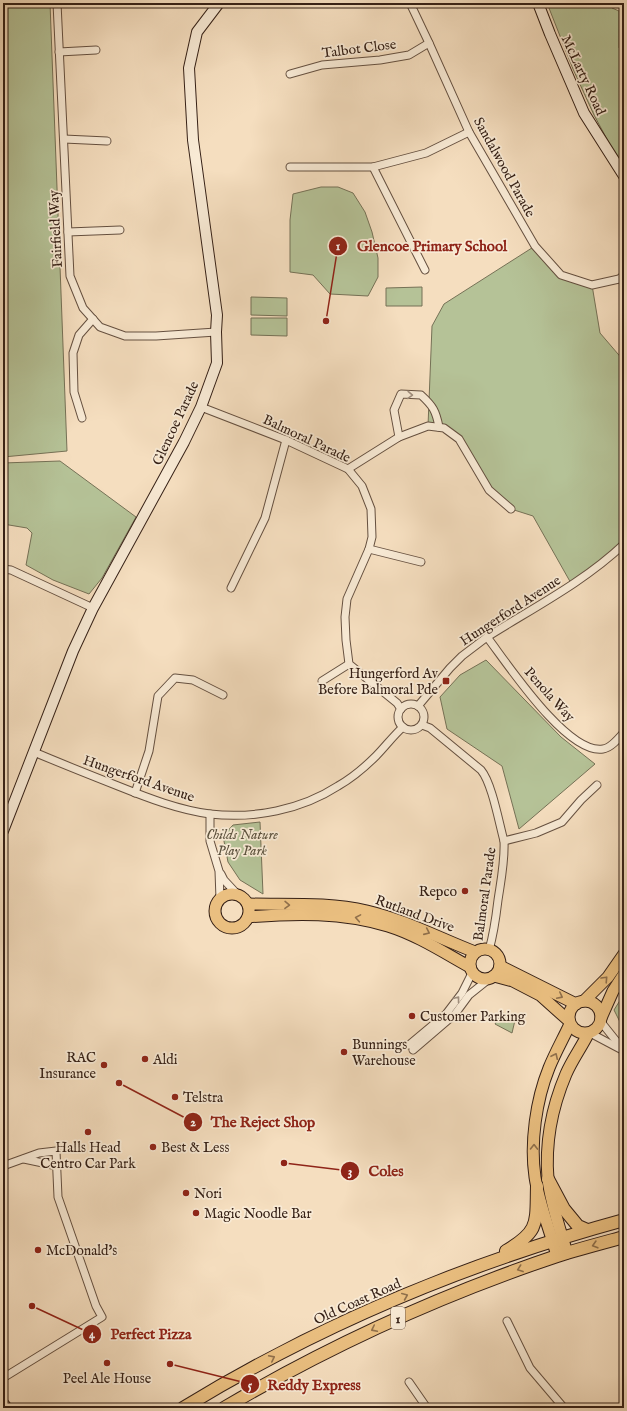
<svg xmlns="http://www.w3.org/2000/svg" width="627" height="1411" font-family="'IM FELL English',serif">
<style>
.green{fill:#b5c297;stroke:#757156}
.lines{fill:none;stroke-linecap:round;stroke-linejoin:round}
.street-casing{stroke:#655040;stroke-width:9}
.secondary-casing{stroke:#352016;stroke-width:12}
.primary-casing{stroke:#352016;stroke-width:13}
.highway-casing{stroke:#352016;stroke-width:14}
.street{stroke:#f8ead5;stroke-width:7}
.secondary{stroke:#f8ead5;stroke-width:10}
.primary{stroke:#eabf80;stroke-width:11}
.highway{stroke:#eabf80;stroke-width:12}
.oneway{stroke:#a08f7f}
.oneway2{stroke:#90704b}
.poi-dot{fill:#8f2418;stroke:#f8ead5;stroke-width:1.5}
.labels{text-anchor:middle;stroke-width:3.5;stroke-linejoin:round;paint-order:stroke}
.shield{fill:#f8ead5;stroke:#705d4f;stroke-width:1}
.shield-label{font-size:13px;font-weight:bold;fill:#352016}
.street-label{font-size:14px;fill:#352016;stroke:#f8ead5}
.poi-label{font-size:14px;fill:#352016;stroke:#f8ead5;text-anchor:start}
.park-label{font-size:14px;font-style:italic;fill:#5b513d;stroke:#f8ead5}
.leader{fill:none;stroke:#8f2418;stroke-width:1.5}
.callout-dot{fill:#8f2418;stroke:#f8ead5;stroke-width:1.5}
.mark-label{font-size:12px;text-anchor:middle;font-weight:bold;fill:#fff}
.callout-label{font-size:15px;text-anchor:middle;font-weight:bold;fill:#8f2418;stroke:#f8ead5;stroke-width:3.5;stroke-linejoin:round;paint-order:stroke}
</style>
<rect width="100%" height="100%" fill="#f5debf"/>
<filter id="stains"><feTurbulence type="fractalNoise" baseFrequency=".005" numOctaves="4"/><feColorMatrix values="0 0 0 0 .2 0 0 0 0 .09 0 0 0 0 .02 0 0 0 .5 -.17"/></filter>
<radialGradient id="worn" r=".72"><stop offset=".6" stop-color="#630" stop-opacity="0"/><stop offset="1" stop-color="#630" stop-opacity=".3"/></radialGradient>
<g class="green">
<path d="M3,3h47l17,448 -64,6z"/>
<path d="M547,3h65v5l7,3v37l5,2v115l-2,2 -28,-52 -21,-46z"/>
<path d="M321,187h17l15,6 12,19 7,20 6,26v19l-10,19 -38,-2 -17,-19 -23,-3v-52l3,-26z"/>
<path d="M535,246l26,29 31,10 8,48 24,28v183l-52,41 -39,-69 -22,-7 -22,-19 -30,-51 -15,-11 -16,-2 4,-100 12,-22z"/>
<path d="M422,287v19h-36v-18z"/>
<path d="M251,297l36,1v18l-36,-1z"/>
<path d="M251,318h36v18l-36,-1z"/>
<path d="M60,461l76,56 -34,61 -13,16 -36,-14 -27,-15 6,-32 -5,-5 -24,-4v-61z"/>
<path d="M486,660l75,77 34,27 -76,65 -17,-63 -55,-37 -7,-32 20,-22z"/>
<path d="M260,822l3,72 -23,-14 -12,-18 -5,-26 10,-11z"/>
<path d="M624,994v36l-10,-20z"/>
<path d="M502,1013l14,3 -4,17 -17,-9z"/>
</g>
<g class="lines">
<g class="street-casing">
<g id="street">
<path d="M57,3l13,273 13,32 17,19 25,9h31l60,-4"/>
<path d="M410,3l19,40 40,89 66,114 26,29 31,10 27,-6 5,-4"/>
<path d="M59,52l37,-2"/>
<path d="M290,74l32,-9 58,-5 29,-5 20,-12"/>
<path d="M64,139l43,2"/>
<path d="M290,167h83l53,-14 43,-21"/>
<path d="M373,167l52,103"/>
<path d="M68,232l52,-2"/>
<path d="M201,407l85,33 62,29 14,17 9,23 1,28 -3,12 -22,50 -2,18 1,23 3,24 48,39 4,6"/>
<path d="M82,418l-8,-26 -1,-39 6,-18 14,-16"/>
<path d="M399,437l-5,-27 7,-16 20,1c12,11 15,16 18,32"/>
<path d="M348,469l51,-32 29,-11 16,2 15,11 30,51 22,19"/>
<path d="M369,549l52,13"/>
<path d="M3,569l8,1 82,38"/>
<path d="M231,588l34,-70 21,-78"/>
<path d="M487,637c20,26 80,118 116,112 8,-1 16,-11 21,-17"/>
<path d="M322,681l27,-17"/>
<circle cx="411" cy="717" r="13"/>
<path d="M418,706l32,-38 12,-12 25,-19c46,-29 97,-55 137,-93"/>
<path d="M422,725l8,3 51,42c11,13 18,53 23,71 1,20 -3,39 -6,59 -2,17 -4,33 -9,50"/>
<path d="M34,752c28,12 56,23 84,34 30,12 61,24 92,28 44,5 91,-4 128,-28 14,-8 27,-19 38,-30 9,-9 17,-20 27,-29"/>
<path d="M135,793l14,-42 9,-55 17,-18 18,2 30,15"/>
<path d="M210,814v27l9,30 1,28"/>
<path d="M504,841l32,-8 26,-11 19,-22 16,-15"/>
<path d="M221,874l3,6 14,15"/>
<path d="M601,1022l20,25"/>
<path d="M590,1033l34,18"/>
<path d="M409,1045l37,-31 16,-21 10,-20"/>
<path d="M413,1050l42,-36 14,-19 20,-16"/>
<path d="M24,1159l33,7"/>
<path d="M3,1166l36,-13 17,-2 2,46 38,109 6,11 -99,61"/>
<path d="M507,1321l23,47 34,40"/>
<path d="M409,1382l18,26"/>
</g>
</g>
<g class="secondary-casing">
<g id="secondary">
<path d="M538,3l12,31 34,79 40,63"/>
<path d="M3,831l70,-180 20,-43 91,-166 17,-35 16,-44 -1,-31 1,-17 -24,-175 -4,-72 8,-36 22,-29"/>
<path d="M3,1403l4,5"/>
</g>
</g>
<g class="primary-casing">
<g id="primary">
<circle cx="232" cy="911" r="17"/>
<path d="M248,904c39,1 80,-2 119,7 38,9 72,27 108,41"/>
<path d="M248,917c47,-4 94,-5 140,9 29,9 55,26 82,41"/>
<circle cx="485" cy="964" r="15"/>
<path d="M500,966l76,38"/>
<path d="M494,976l19,5 27,14 28,25"/>
<circle cx="585" cy="1017" r="16"/>
<path d="M584,1001l24,-24 16,-23"/>
<path d="M601,1018l12,-27 11,-17"/>
<path d="M567,1253c-7,-24 -16,-49 -19,-74 -3,-36 4,-72 18,-105 6,-14 15,-26 22,-40"/>
<path d="M557,1256c-7,-26 -18,-52 -22,-79 -5,-34 1,-77 14,-109 6,-15 14,-29 21,-44"/>
</g>
</g>
<g class="highway-casing">
<g id="highway">
<path d="M548,1179l16,30 14,17 9,4"/>
<path d="M506,1251c34,-20 30,-28 31,-65"/>
<path d="M183,1408c136,-83 287,-146 441,-188"/>
<path d="M224,1408c105,-62 217,-113 333,-152 22,-7 45,-13 67,-19"/>
</g>
</g>
<use href="#street" class="street"/>
<use href="#secondary" class="secondary"/>
<use href="#primary" class="primary"/>
<use href="#highway" class="highway"/>
</g>
<defs><path id="oneway-chevron" d="M-2-3.5L2.5 0L-2 3.5" fill="none" stroke-width="1.6" stroke-linecap="round" stroke-linejoin="round"/></defs>
<g class="oneway">
<use href="#oneway-chevron" transform="translate(410 395) rotate(2)"/>
<use href="#oneway-chevron" transform="translate(457 999) rotate(-52)"/>
</g>
<g class="oneway2">
<use href="#oneway-chevron" transform="translate(287 905) rotate(1)"/>
<use href="#oneway-chevron" transform="translate(358 918) rotate(-170)"/>
<use href="#oneway-chevron" transform="translate(427 932) rotate(24)"/>
<use href="#oneway-chevron" transform="translate(605 979) rotate(-47)"/>
<use href="#oneway-chevron" transform="translate(560 996) rotate(27)"/>
<use href="#oneway-chevron" transform="translate(555 1056) rotate(-65)"/>
<use href="#oneway-chevron" transform="translate(534 1147) rotate(-89)"/>
<use href="#oneway-chevron" transform="translate(595 1245) rotate(164)"/>
<use href="#oneway-chevron" transform="translate(520 1269) rotate(160)"/>
<use href="#oneway-chevron" transform="translate(405 1296) rotate(-23)"/>
<use href="#oneway-chevron" transform="translate(374 1329) rotate(154)"/>
<use href="#oneway-chevron" transform="translate(272 1358) rotate(-27)"/>
</g>
<g class="poi-dot">
<rect x="442" y="677" width="8" height="8" rx="2"/>
<circle cx="465" cy="891" r="4"/>
<circle cx="412" cy="1016" r="4"/>
<circle cx="344" cy="1052" r="4"/>
<circle cx="145" cy="1059" r="4"/>
<circle cx="104" cy="1065" r="4"/>
<circle cx="175" cy="1097" r="4"/>
<circle cx="88" cy="1132" r="4"/>
<circle cx="153" cy="1147" r="4"/>
<circle cx="186" cy="1193" r="4"/>
<circle cx="196" cy="1213" r="4"/>
<circle cx="38" cy="1250" r="4"/>
<circle cx="107" cy="1363" r="4"/>
</g>
<g class="labels">
<rect class="shield" x="391" y="1307" width="14" height="22" rx="3"/>
<g class="shield-label">
<text x="398" y="1323">1</text>
</g>
<g class="street-label">
<text transform="translate(359 48) rotate(-7)" y="5">Talbot Close</text>
<text transform="translate(584 75) rotate(65)" y="5">McLarty Road</text>
<text transform="translate(505 167) rotate(61)" y="5">Sandalwood Parade</text>
<text transform="translate(55 229) rotate(-93)" y="5">Fairfield Way</text>
<text transform="translate(175 423) rotate(-65)" y="5">Glencoe Parade</text>
<text transform="translate(307 438) rotate(25)" y="5">Balmoral Parade</text>
<text transform="translate(510 610) rotate(-33)" y="5">Hungerford Avenue</text>
<text transform="translate(550 694) rotate(48)" y="5">Penola Way</text>
<text transform="translate(139 778) rotate(19)" y="5">Hungerford Avenue</text>
<text transform="translate(484 894) rotate(-82)" y="5">Balmoral Parade</text>
<text transform="translate(415 913) rotate(20)" y="5">Rutland Drive</text>
<text transform="translate(357 1301) rotate(-24)" y="5">Old Coast Road</text>
</g>
<g class="poi-label">
<text x="438" y="678" text-anchor="end">Hungerford Av<tspan x="438" dy="16">Before Balmoral Pde</tspan></text>
<text x="457" y="896" text-anchor="end">Repco</text>
<text x="420" y="1021">Customer Parking</text>
<text x="352" y="1049">Bunnings<tspan x="352" dy="16">Warehouse</tspan></text>
<text x="96" y="1062" text-anchor="end">RAC<tspan x="96" dy="16">Insurance</tspan></text>
<text x="153" y="1064">Aldi</text>
<text x="183" y="1102">Telstra</text>
<text x="88" y="1152" text-anchor="middle">Halls Head<tspan x="88" dy="16">Centro Car Park</tspan></text>
<text x="161" y="1152">Best &amp; Less</text>
<text x="194" y="1198">Nori</text>
<text x="204" y="1218">Magic Noodle Bar</text>
<text x="46" y="1255">McDonald's</text>
<text x="107" y="1383" text-anchor="middle">Peel Ale House</text>
</g>
<g class="park-label">
<text x="242" y="839">Childs Nature<tspan x="242" dy="16">Play Park</tspan></text>
</g>
</g>
<path class="leader" d="M326 321L338 246M119 1083L193 1122M284 1163L350 1171M32 1306L92 1334M170 1364L250 1384"/>
<g class="callout-dot">
<circle cx="326" cy="321" r="4"/>
<circle cx="119" cy="1083" r="4"/>
<circle cx="284" cy="1163" r="4"/>
<circle cx="32" cy="1306" r="4"/>
<circle cx="170" cy="1364" r="4"/>
<circle cx="338" cy="246" r="10"/>
<circle cx="193" cy="1122" r="10"/>
<circle cx="350" cy="1171" r="10"/>
<circle cx="92" cy="1334" r="10"/>
<circle cx="250" cy="1384" r="10"/>
</g>
<g class="mark-label">
<text x="338" y="250">1</text>
<text x="193" y="1126">2</text>
<text x="350" y="1175">3</text>
<text x="92" y="1338">4</text>
<text x="250" y="1389">5</text>
</g>
<g class="callout-label">
<text x="432" y="251">Glencoe Primary School</text>
<text x="263" y="1127">The Reject Shop</text>
<text x="386" y="1176">Coles</text>
<text x="151" y="1339">Perfect Pizza</text>
<text x="314" y="1390">Reddy Express</text>
</g>
<rect width="627" height="1411" fill="none" stroke="#f5debf" stroke-width="16"/>
<rect x="4" y="4" width="619" height="1403" fill="none" stroke="#352016" stroke-width="2"/>
<rect x="8" y="8" width="611" height="1395" fill="none" stroke="#352016"/>
<rect width="100%" height="100%" filter="url(#stains)"/>
<rect width="100%" height="100%" fill="url(#worn)"/>
</svg>
